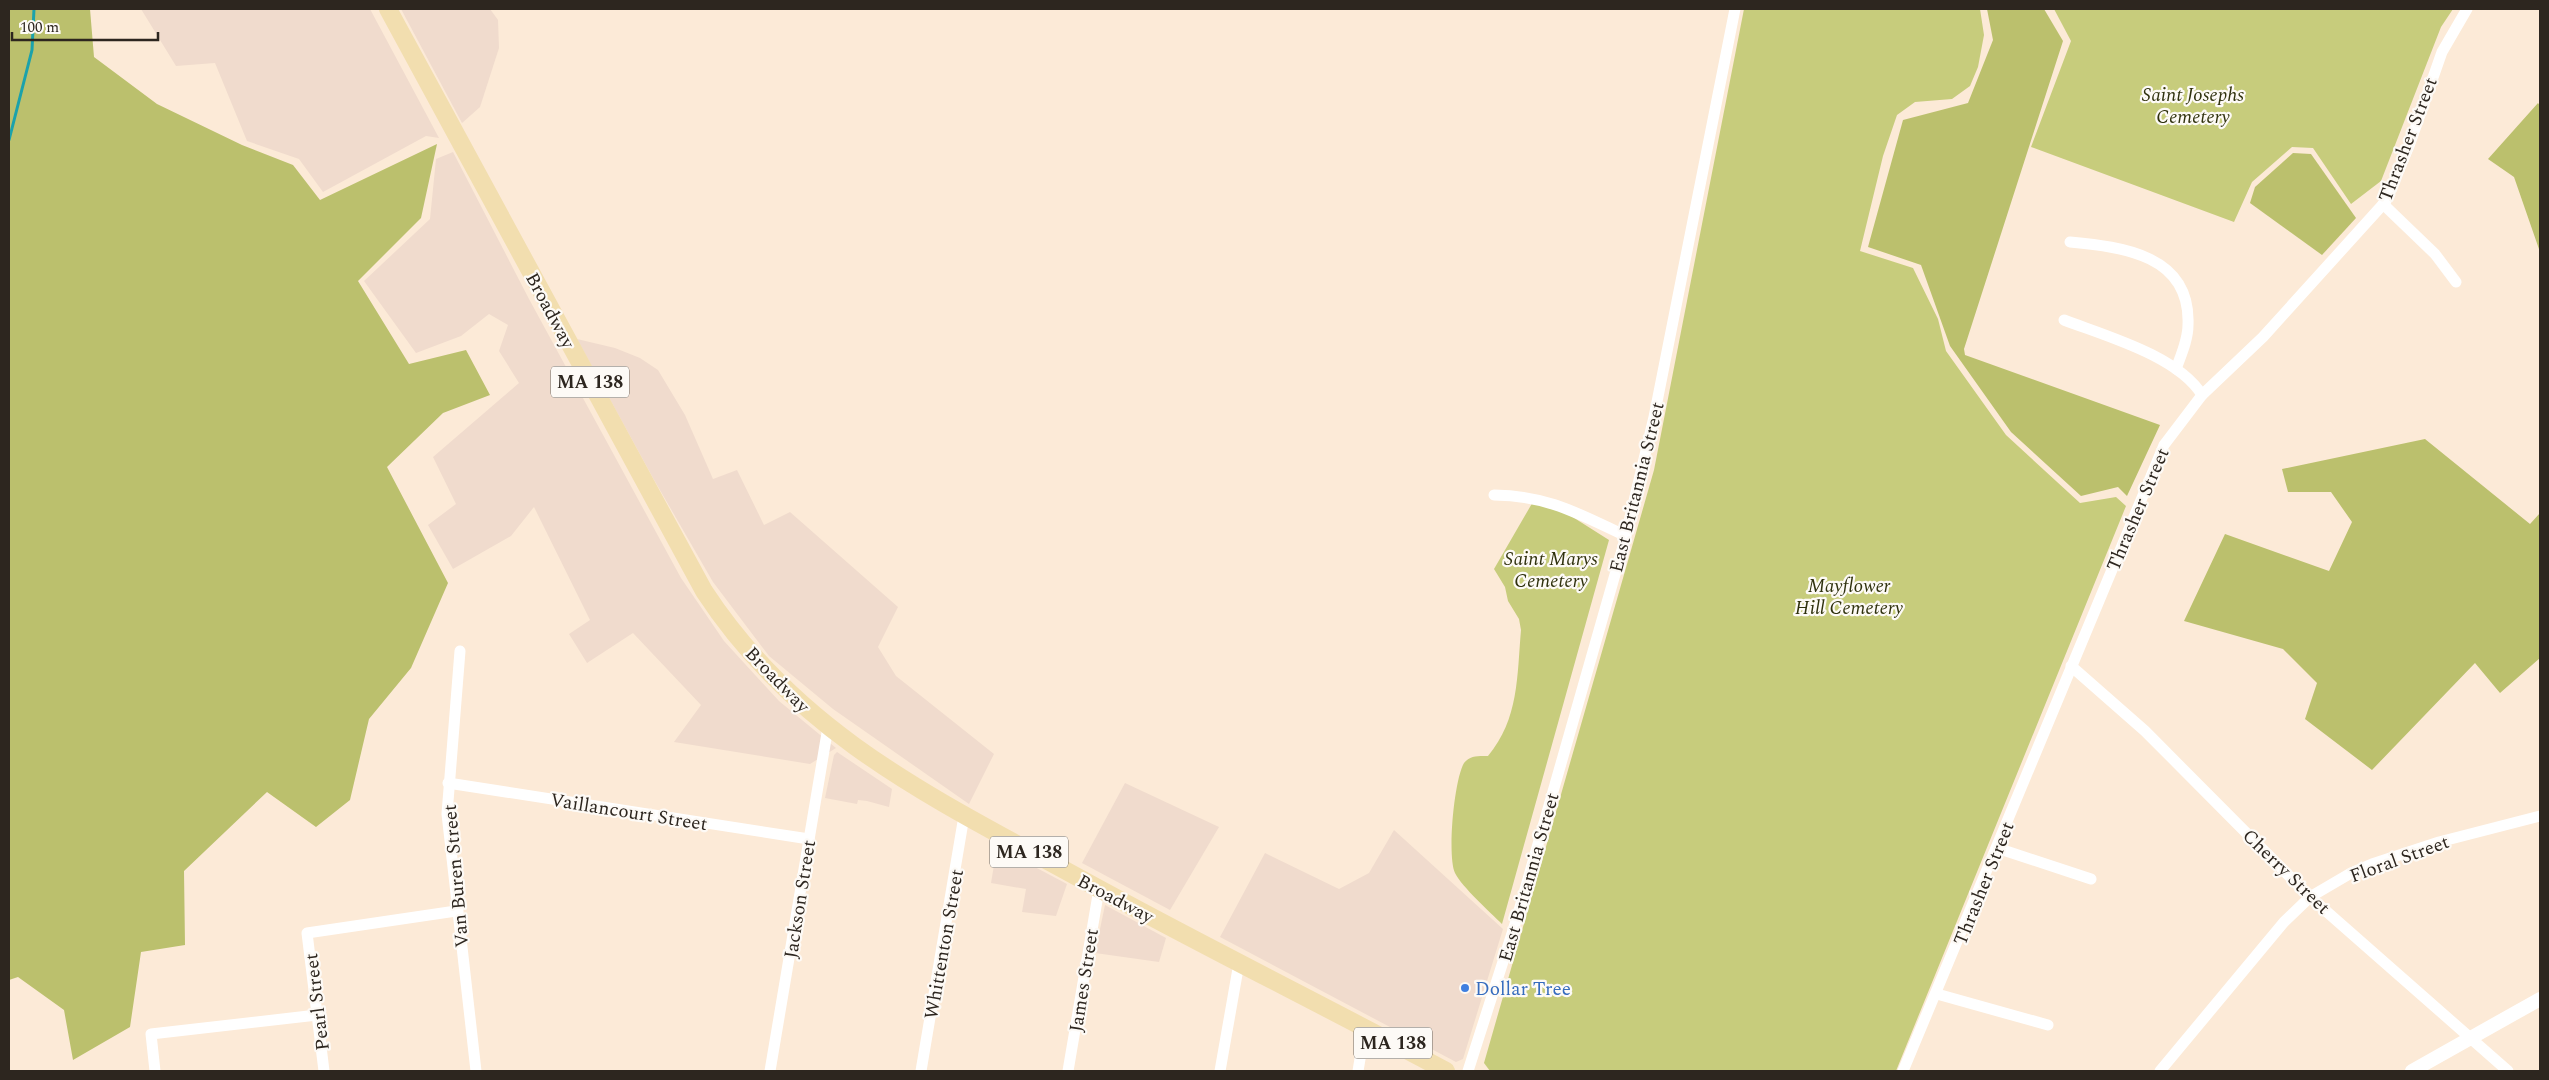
<svg xmlns="http://www.w3.org/2000/svg" width="2549" height="1080" font-family="Spectral,serif">
<style>
.commercial{fill:#f0dbcd}
.green{fill:#c7cc7c}
.forest{fill:#bbc06d}
.lines{fill:none;stroke-linecap:round;stroke-linejoin:round}
.stream{stroke:#1ba2ab;stroke-width:3}
.minor{stroke:#fff;stroke-width:11}
.tertiary{stroke:#fff;stroke-width:14}
.primary{stroke:#f2deaf;stroke-width:18}
.shop-dot{fill:#3f7fe0;stroke:#fdfaf6;stroke-width:2}
.labels{text-anchor:middle;stroke-width:4.5;stroke-linejoin:round;paint-order:stroke}
.shield{fill:#fdfaf6;stroke:#6b6660;stroke-width:1}
.shield-label{font-size:18px;font-weight:bold;fill:#2d261f}
.park-label{font-size:19px;font-style:italic;fill:#2f310d;stroke:#fdfaf6}
.street-label{font-size:19px;fill:#2d261f;stroke:#fdfaf6}
.shop-label{font-size:19px;fill:#366cbe;stroke:#fdfaf6;text-anchor:start}
</style>
<rect width="100%" height="100%" fill="#fcead7"/>
<g class="commercial">
<path d="M141,9h229l69,129 -13,-2 -103,56 -24,-33 -52,-18 -32,-78 -39,3z"/>
<path d="M401,9h89l8,11 1,28 -19,59 -18,16z"/>
<path d="M453,152l76,147 152,279 43,63 55,60 57,47 -26,16 -136,-22 27,-37 -68,-72 -46,30 -18,-29 21,-14 -56,-113 -23,29 -58,33 -25,-44 28,-21 -23,-47 86,-74 -20,-32 9,-26 -19,-11 -28,22 -45,17 -52,-72 66,-62 6,-60z"/>
<path d="M577,339l38,9 25,10 18,12 27,45 28,64 24,-9 27,55 26,-13 108,95 -20,40 18,29 98,78 -25,50 -136,-95 -64,-53 -56,-74 -60,-104z"/>
<path d="M837,752l55,37 -3,18 -22,-6 -9,-1 -1,4 -32,-6 9,-43z"/>
<path d="M1125,783l94,44 -49,83 -88,-47z"/>
<path d="M1394,830l109,99 -40,130 -7,3 -236,-125 45,-84 74,36 30,-16z"/>
<path d="M997,847l70,37 -11,32 -34,-4 4,-23 -35,-6z"/>
<path d="M1105,905l61,33 -7,24 -64,-9z"/>
</g>
<g class="green">
<path d="M1744,9h236l4,26 -6,32 -8,19 -18,13 -37,3 -18,13 -14,41 -23,95 53,17 25,51 8,32 60,84 74,68 36,-6 10,9 -230,565h-406l-6,-8 170,-593z"/>
<path d="M2054,9h399l-12,18 -60,154 -30,23 -38,-56 -21,-1 -40,35 -18,40 -203,-75 40,-106z"/>
<path d="M1534,500l26,9 49,31 -107,384c-12,-12 -40,-37 -47,-51 -8,-17 -1,-93 9,-110 6,-8 16,-7 24,-7 31,-37 29,-80 33,-126l-2,-11 -11,-18 -3,-14 -11,-18z"/>
</g>
<g class="forest">
<path d="M9,9h81l4,48 63,47 85,41 51,20 27,35 117,-56 -16,74 -63,63 51,83 57,-14 24,45 -47,18 -56,54 61,116 -37,85 -42,51 -19,81 -34,27 -49,-35 -83,79 1,74 -44,7 -11,75 -57,33 -9,-50 -46,-33 -9,3z"/>
<path d="M1987,9h57l19,32 -99,308 1,6 195,70 -33,71 -9,-9 -37,9 -70,-64 -61,-86 -29,-81 -53,-18 35,-127 65,-17 25,-63z"/>
<path d="M2538,103l2,3v146l-26,-75 -26,-18z"/>
<path d="M2293,153l18,1 45,64 -34,37 -72,-52 5,-16z"/>
<path d="M2425,439l105,85 10,-11v145l-40,35 -25,-30 -103,107 -67,-51 12,-36 -34,-34 -99,-28 41,-87 104,37 23,-49 -21,-30h-43l-6,-23z"/>
</g>
<g class="lines">
<path class="stream" d="M9,140l23,-90 2,-41"/>
<g class="minor">
<path d="M2383,204l52,50 21,28"/>
<path d="M2070,242c53,5 121,13 118,83 0,15 -7,30 -12,44"/>
<path d="M2064,320c42,16 114,36 138,75"/>
<path d="M1494,495c55,1 83,18 132,41"/>
<path d="M460,651l-13,163 29,257"/>
<path d="M2071,666l74,65 165,166 198,174"/>
<path d="M448,783l361,56"/>
<path d="M1997,848l94,31"/>
<path d="M1937,994l111,31"/>
<path d="M155,1071l-4,-37 166,-19"/>
<path d="M324,1071l-17,-138 149,-22"/>
<path d="M770,1071l58,-344"/>
<path d="M921,1071l43,-255"/>
<path d="M1068,1071l31,-182"/>
<path d="M1220,1071l19,-108"/>
<path d="M1358,1071l7,-42"/>
<path d="M1468,1071l48,-150 108,-378 30,-126 81,-408"/>
<path d="M1903,1071l261,-626 38,-50 61,-58 123,-136 23,-55 33,-94 25,-43"/>
<path d="M2160,1071l124,-149 26,-25 41,-24 21,-9 67,-22 101,-26"/>
</g>
<path class="tertiary" d="M2412,1071l128,-72"/>
<path class="primary" d="M388,9l316,582c94,144 231,208 377,288 120,66 244,127 365,192"/>
</g>
<circle class="shop-dot" cx="1465" cy="988" r="5"/>
<g class="labels">
<g class="shield">
<rect x="551" y="366.5" width="78" height="31" rx="4"/>
<rect x="990" y="836.5" width="78" height="31" rx="4"/>
<rect x="1354" y="1027.5" width="78" height="31" rx="4"/>
</g>
<g class="shield-label">
<text x="590" y="388">MA 138</text>
<text x="1029" y="858">MA 138</text>
<text x="1393" y="1049">MA 138</text>
</g>
<g class="park-label">
<text x="2193" y="101">Saint Josephs<tspan x="2193" dy="22">Cemetery</tspan></text>
<text x="1551" y="565">Saint Marys<tspan x="1551" dy="22">Cemetery</tspan></text>
<text x="1849" y="592">Mayflower<tspan x="1849" dy="22">Hill Cemetery</tspan></text>
</g>
<g class="street-label">
<text transform="translate(2407 139) rotate(-69)" y="7">Thrasher Street</text>
<text transform="translate(551 310) rotate(62)" y="7">Broadway</text>
<text transform="translate(1636 487) rotate(-76)" y="7">East Britannia Street</text>
<text transform="translate(2137 509) rotate(-67)" y="7">Thrasher Street</text>
<text transform="translate(778 679) rotate(46)" y="7">Broadway</text>
<text transform="translate(629 811) rotate(9)" y="7">Vaillancourt Street</text>
<text transform="translate(2399 858) rotate(-20)" y="7">Floral Street</text>
<text transform="translate(2287 871) rotate(44)" y="7">Cherry Street</text>
<text transform="translate(455 876) rotate(-95)" y="7">Van Buren Street</text>
<text transform="translate(1528 877) rotate(-74)" y="7">East Britannia Street</text>
<text transform="translate(1983 883) rotate(-68)" y="7">Thrasher Street</text>
<text transform="translate(1116 898) rotate(28)" y="7">Broadway</text>
<text transform="translate(799 899) rotate(-81)" y="7">Jackson Street</text>
<text transform="translate(943 944) rotate(-80)" y="7">Whittenton Street</text>
<text transform="translate(1083 980) rotate(-81)" y="7">James Street</text>
<text transform="translate(316 1002) rotate(-97)" y="7">Pearl Street</text>
</g>
<g class="shop-label">
<text x="1475" y="995">Dollar Tree</text>
</g>
</g>
<rect width="2549" height="1080" fill="none" stroke="#2d261f" stroke-width="20"/>
<path d="M12 32v8h146v-8" fill="none" stroke="#2d261f" stroke-width="2.5"/>
<text x="20" y="32" font-size="15" fill="#2d261f" stroke="#fdfaf6" stroke-width="4" paint-order="stroke">100 m</text>
</svg>
